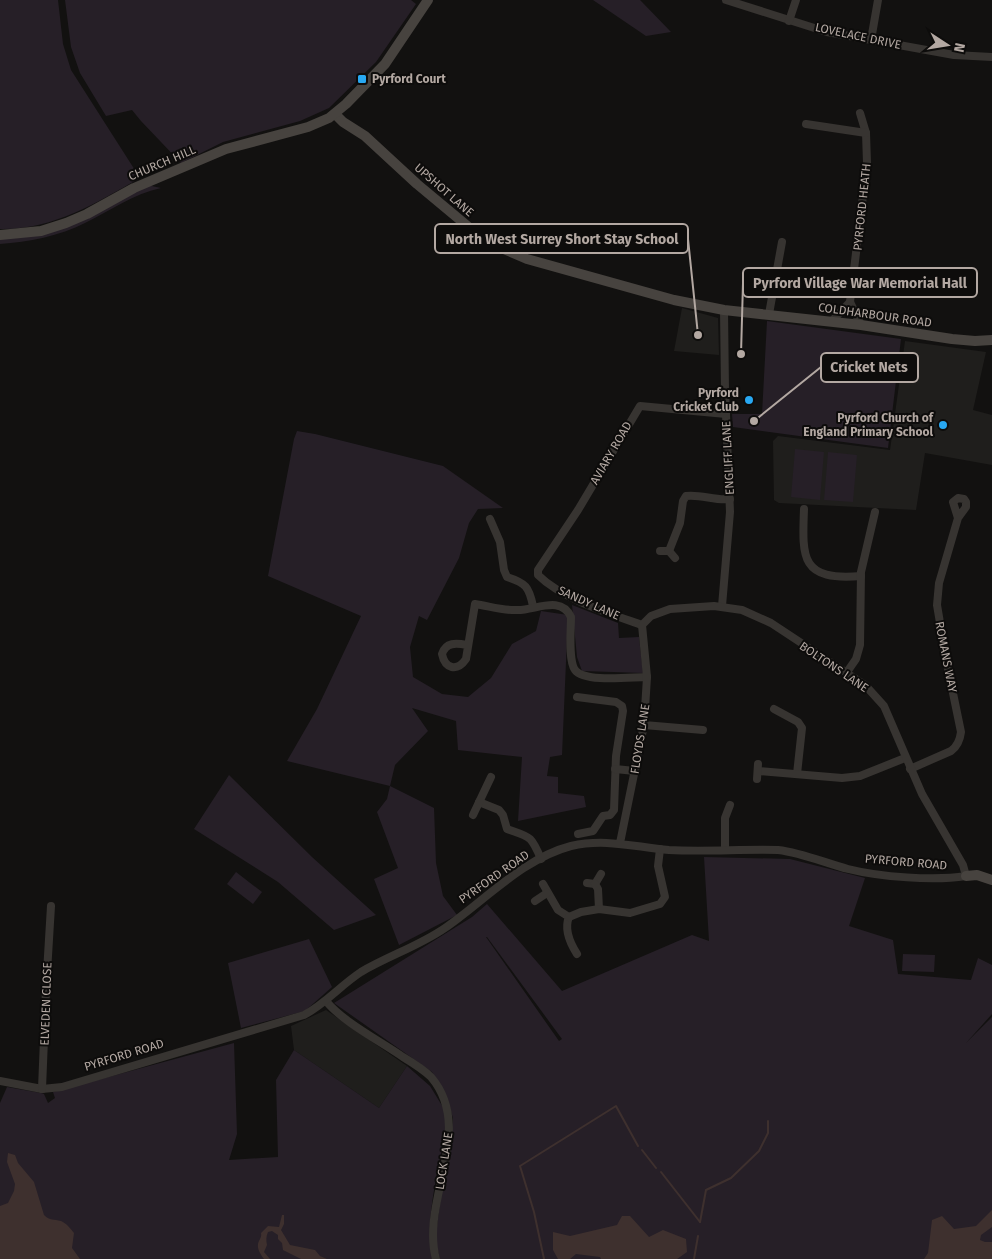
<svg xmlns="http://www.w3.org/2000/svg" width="992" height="1259" font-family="'Fira Sans',sans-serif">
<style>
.built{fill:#1f1e1c}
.green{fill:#261f27;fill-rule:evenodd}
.water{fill:#3e302e}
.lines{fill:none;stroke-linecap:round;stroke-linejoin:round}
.stream{stroke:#3e302e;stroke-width:2}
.street{stroke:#373431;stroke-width:8}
.secondary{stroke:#47433f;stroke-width:10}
.poi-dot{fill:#28a8f2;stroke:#0d0c0b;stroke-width:2}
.labels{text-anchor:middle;stroke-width:4;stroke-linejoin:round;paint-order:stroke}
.street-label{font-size:12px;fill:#b3a8a2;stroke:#0d0c0b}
.poi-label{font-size:12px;font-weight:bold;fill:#b3a8a2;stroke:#0d0c0b;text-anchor:end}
.leader{fill:none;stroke:#b3a8a2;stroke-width:2}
.callout-dot{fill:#b3a8a2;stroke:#0d0c0b;stroke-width:2}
.callout{fill:#0d0c0b;stroke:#b3a8a2;stroke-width:2}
.callout-label{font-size:14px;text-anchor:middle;font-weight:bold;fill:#b3a8a2}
</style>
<rect width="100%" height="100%" fill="#121110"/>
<g class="built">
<path d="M682,308l36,10 1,37 -45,-4z"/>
<path d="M905,341l81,11 -13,58 19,5v50l-67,-12 -9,57 -137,-7 -5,-3 -1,-59 5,-5 112,14z"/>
<path d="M326,1010l81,56 -28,42 -85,-58 -3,-24z"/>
</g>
<g class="green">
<path d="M0,0h58l5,44 8,26 69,108c-44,25 -87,52 -140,51z"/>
<path d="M65,0h346l5,4 -40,58 -47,46 -29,13 -77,21 -42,21 -40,-42 -9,-11 -26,6 -26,-43 -9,-26z"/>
<path d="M593,0h47l31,32 -25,4z"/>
<path d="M147,185l14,3c-28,6 -51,23 -76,35 -25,13 -57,19 -85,21v-7l26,-2z"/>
<path d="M767,321l134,18 -13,109 -155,-21 -1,-13h30z"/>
<path d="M297,431l18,3 128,32 60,42 -25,1 -9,14 -10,35 -32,62 -8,-4 -9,31 3,30 29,17 26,3 23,-19 21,-34 24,-13 5,-20 27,4 -6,140 -12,2 -3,19 11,1v16l26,3 2,11 -68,14 4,-64 -64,-7 -2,-29 -44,-13 16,23 -33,34 -5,21 44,22 2,55 7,33 14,19 -58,30 -25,-66 24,-11 -21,-56 10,-13 3,-13 -103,-25 30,-52 44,-93 -93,-40 26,-137z"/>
<path d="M795,449l29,3 -4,48 -29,-3z"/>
<path d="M828,452l29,3 -4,47 -29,-2z"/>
<path d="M572,605l46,18 1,15 20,-1 4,36 -61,-2 -5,-14z"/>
<path d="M229,775l83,82 64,58 -42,15 -56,-48 -84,-53z"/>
<path d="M704,857l86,2 75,19 -16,48 44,14 5,34 73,6 7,-22 14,7v49l-26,29 26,-26v242h-552l-5,-19 8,-58 8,-38 2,-26 -8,-25 -13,-21 -98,-69 138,-86 15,-13 75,87 130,-56 17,6zM486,937h1l75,102 -3,2z"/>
<path d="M236,872l26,20 -9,12 -26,-20z"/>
<path d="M309,939l23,48 -27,24 -64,17 -13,-65z"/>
<path d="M903,954l32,1 -1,17 -32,-1z"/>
<path d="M234,1043l3,91 -8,26 49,-3 -2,-77 18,-30 85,58 28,-42 23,20 19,31c-7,35 -27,110 -16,142h-433v-156l7,-16 34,6 3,1 4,9 7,-5 -2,-6z"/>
</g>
<g class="water">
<path d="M8,1153l7,2 3,8 16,19 10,33c6,6 10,4 17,6 5,2 10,8 13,12l-2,15 8,11h-80v-53l8,-3 6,-12 1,-7 -8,-22z"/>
<path d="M992,1210v17l-11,8 -1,5 5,2h7v17h-68l4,-6 4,-33 10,-4 12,13 22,-3z"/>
<path d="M282,1215h2v9l-3,6 9,15 25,5 5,6 7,3h-26l-18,-9 -1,-7 -4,-4v-4l-6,-4 -4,1c-2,4 -2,9 -1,13l-3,7 6,7h-6c-3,-4 -7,-10 -6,-15 1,-5 4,-6 3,-11l7,-7 11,1z"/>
<path d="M622,1216h8l19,21 14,-7 23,9 1,13 -10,7h-76l-1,-2 -24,-3 -6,5h-12l-5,-9v-18l17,4 47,-11z"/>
</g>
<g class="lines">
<g class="stream">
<path d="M642,1150l14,18"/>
<path d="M661,1172l39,50"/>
<path d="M700,1222l6,-32 25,-12 28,-27 9,-18v-12"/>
<path d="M544,1259l-10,-47 -14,-46 96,-60 22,40"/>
<path d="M694,1259l4,-23"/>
</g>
<g class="street">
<path d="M726,0l101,32 127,23 38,2"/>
<path d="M789,21l7,-21"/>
<path d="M871,40l7,-40"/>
<path d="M860,113l6,20 1,30 -17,139 11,23"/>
<path d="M806,124l60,9"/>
<path d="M769,314l13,-72"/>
<path d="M832,321l18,-19"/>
<path d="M804,509c-2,50 -3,72 57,67"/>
<path d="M490,519l10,23 4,28 3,7c19,6 22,10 26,29"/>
<path d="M660,551h9l6,7"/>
<path d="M669,551l11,-28 3,-22 3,-5c15,-2 29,5 44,3"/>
<path d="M722,606l8,-94 -5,-122 -1,-80"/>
<path d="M642,625c-31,-11 -80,-26 -104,-50v-5l40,-60 62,-104 86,8"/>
<path d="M467,645c-11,-2 -21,-3 -25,9 3,15 15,18 24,5l9,-55c14,2 29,7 43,6 18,0 43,-15 53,7 0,12 -3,43 4,53 10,13 56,7 72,7"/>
<path d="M847,672l9,-13 4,-14 1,-73 14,-60"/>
<path d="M577,697l39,5 6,4 1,5 -7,45 -2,54 -4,5 -7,1 -10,15 -15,3"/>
<path d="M774,709l24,13 4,6 -5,46"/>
<path d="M644,725l59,5"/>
<path d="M615,769l20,2"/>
<path d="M910,769l41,-18c7,-5 9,-11 10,-19l-14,-68 -10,-59 2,-22 19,-65 -5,-16 5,-4 6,1 2,3v5l-8,11"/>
<path d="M758,771l84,7 18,-2 45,-18"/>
<path d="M757,779l1,-15"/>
<path d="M479,802l20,8 4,5 4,14c23,8 24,6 34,30"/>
<path d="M473,815l18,-38"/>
<path d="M725,850v-32l5,-13"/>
<path d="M587,883l8,1 6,-10"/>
<path d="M543,884l15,26 11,7c-5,12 1,26 8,37"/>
<path d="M595,884l3,5 1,20"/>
<path d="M535,901l12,-8"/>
<path d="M569,917l12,-5 18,-3 31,4 30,-9 5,-7 -7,-31 2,-17"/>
<path d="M326,1001c17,21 54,40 77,56 10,6 20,12 28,20 45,53 -11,123 5,182"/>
<path d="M0,1081l42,8 20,-2 242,-72c21,-11 37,-30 57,-43 27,-16 58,-26 84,-44 39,-27 79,-70 126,-82 35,-8 63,1 98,4 36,2 73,-1 109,0 25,3 47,13 70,19 32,8 86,12 118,7l-3,-11 -41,-71 -38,-88 -19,-21 -94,-62 -29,-13 -28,-4 -44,3 -19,7 -9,9 5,52 -3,48 -24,118"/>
<path d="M42,1089l4,-100 5,-83"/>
</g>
<g class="secondary">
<path d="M335,114l8,8 22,14 52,48 60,50 20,12 30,13 147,41 50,10 137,15 91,14 23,2 17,-1"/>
<path d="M0,235l41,-4 25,-8 21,-9 47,-26 92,-39 82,-22 21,-9 17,-14 39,-40 43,-64"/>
<path d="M966,876l11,-1 15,5"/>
</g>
</g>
<g class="poi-dot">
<rect x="357" y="74" width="10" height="10" rx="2.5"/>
<circle cx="749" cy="400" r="5"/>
<circle cx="943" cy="425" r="5"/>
</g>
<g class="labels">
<g class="street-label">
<text transform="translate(858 36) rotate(12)" y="4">LOVELACE DRIVE</text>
<text transform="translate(162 163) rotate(-23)" y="4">CHURCH HILL</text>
<text transform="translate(444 190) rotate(41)" y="4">UPSHOT LANE</text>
<text transform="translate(862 207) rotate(-84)" y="4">PYRFORD HEATH</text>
<text transform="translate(875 315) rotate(8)" y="4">COLDHARBOUR ROAD</text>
<text transform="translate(611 453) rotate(-60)" y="4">AVIARY ROAD</text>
<text transform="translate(728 458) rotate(-93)" y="4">ENGLIFF LANE</text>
<text transform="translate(589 603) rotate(24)" y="4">SANDY LANE</text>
<text transform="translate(946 657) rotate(79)" y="4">ROMANS WAY</text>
<text transform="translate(834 667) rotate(34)" y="4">BOLTONS LANE</text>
<text transform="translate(640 739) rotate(-81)" y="4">FLOYDS LANE</text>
<text transform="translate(906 862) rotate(5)" y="4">PYRFORD ROAD</text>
<text transform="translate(494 877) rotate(-35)" y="4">PYRFORD ROAD</text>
<text transform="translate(46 1004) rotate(-88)" y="4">ELVEDEN CLOSE</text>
<text transform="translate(124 1055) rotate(-17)" y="4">PYRFORD ROAD</text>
<text transform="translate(444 1161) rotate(-81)" y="4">LOCK LANE</text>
</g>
<g class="poi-label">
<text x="372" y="83" text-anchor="start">Pyrford Court</text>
<text x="739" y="397">Pyrford<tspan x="739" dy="14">Cricket Club</tspan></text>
<text x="933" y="422">Pyrford Church of<tspan x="933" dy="14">England Primary School</tspan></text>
</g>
</g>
<path class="leader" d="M698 335L688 239M741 354L743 283M754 421L821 367"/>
<g class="callout-dot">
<circle cx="698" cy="335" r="5"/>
<circle cx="741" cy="354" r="5"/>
<circle cx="754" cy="421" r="5"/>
</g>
<g class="callout">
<rect x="435" y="224" width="253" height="29" rx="5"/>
<rect x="743" y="268" width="234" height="29" rx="5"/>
<rect x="821" y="353" width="97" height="29" rx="5"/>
</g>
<g class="callout-label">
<text x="562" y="244">North West Surrey Short Stay School</text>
<text x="860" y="288">Pyrford Village War Memorial Hall</text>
<text x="869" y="372">Cricket Nets</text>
</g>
<g transform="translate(947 45) rotate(102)" stroke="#0d0c0b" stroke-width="4" paint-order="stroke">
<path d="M0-4L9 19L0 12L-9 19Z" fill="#b3a8a2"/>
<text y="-8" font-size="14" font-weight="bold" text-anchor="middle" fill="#b3a8a2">N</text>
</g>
</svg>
